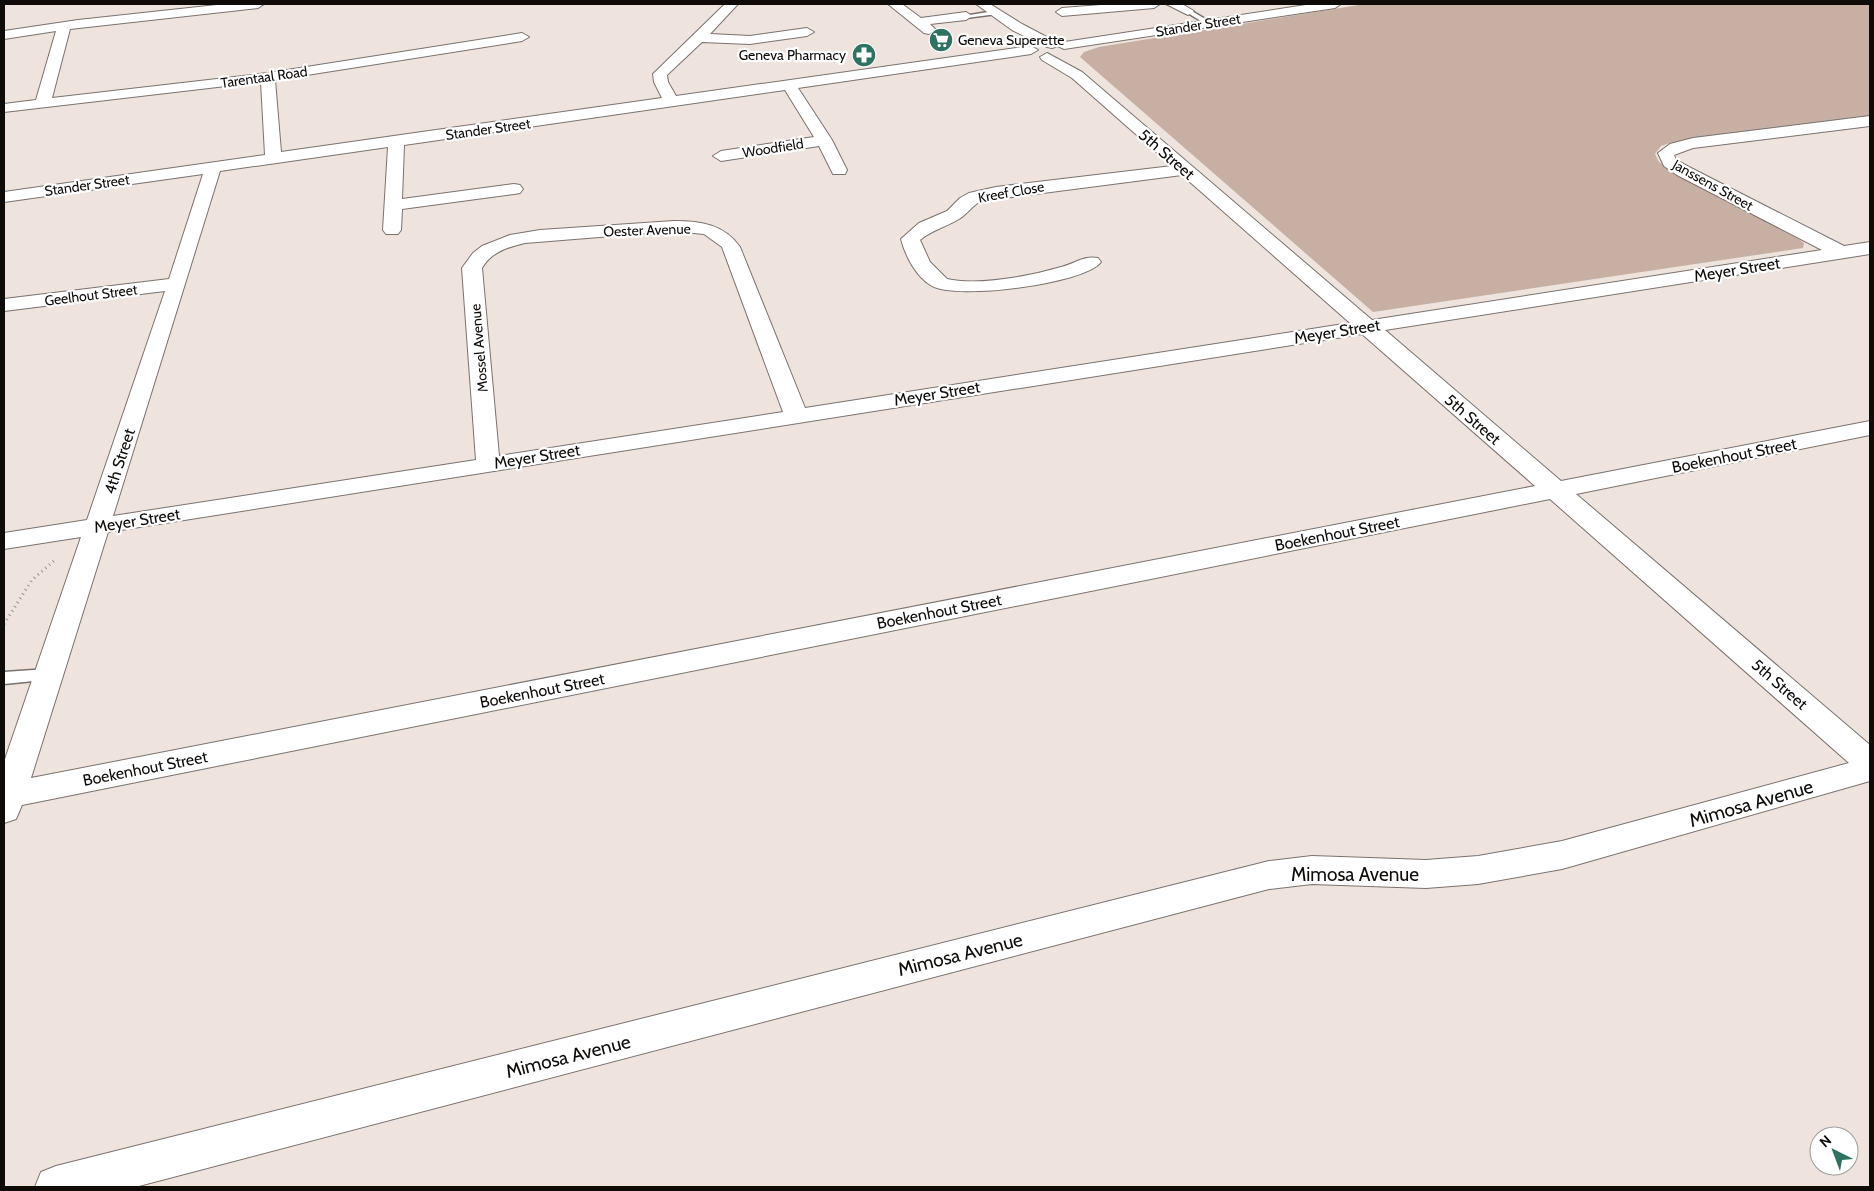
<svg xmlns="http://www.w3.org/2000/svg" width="1874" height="1191" font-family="Cabin,sans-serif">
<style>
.green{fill:#c7b0a3}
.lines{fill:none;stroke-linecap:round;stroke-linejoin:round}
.lane-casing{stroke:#7c726d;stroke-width:3}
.street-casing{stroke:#7c726d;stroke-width:2}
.path{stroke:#99918d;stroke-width:3;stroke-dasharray:1 4;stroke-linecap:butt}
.lane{fill:#fff;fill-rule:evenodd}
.street{fill:#fff;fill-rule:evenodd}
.labels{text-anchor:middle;stroke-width:4.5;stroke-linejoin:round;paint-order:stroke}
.far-street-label{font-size:14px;fill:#0e0b09;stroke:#fff}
.far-poi-label{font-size:14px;fill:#0e0b09;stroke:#fff;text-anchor:start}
.street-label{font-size:16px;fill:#0e0b09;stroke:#fff}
.near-street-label{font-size:19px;fill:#0e0b09;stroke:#fff}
</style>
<rect width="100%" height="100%" fill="#eee3dd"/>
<path class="green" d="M1365,4h505v113l-200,26 -9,3 -6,8 4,8 6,4 126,67 13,10 -1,5 -430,64 -293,-255 4,-5 15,-5z"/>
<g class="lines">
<g class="lane-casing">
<g id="lane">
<path d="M1186,10h4l22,13 -6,1 -20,-12z"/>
<path d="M995,11l2,3 -31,4 -3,-2z"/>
<path d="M48,669l6,2 2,4 -2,4 -50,5v-12z"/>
</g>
</g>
<g class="street-casing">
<g id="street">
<path d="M226,4h38l-6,4 -188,21 -18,69 216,-25 254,-40 7,4 -7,4 -247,39 6,72 381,-54 -8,-16 -1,-8 72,-70h13l-28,30 40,2 57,-8 7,4 -7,4 -57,8 -48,-2 -35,33 1,7 8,14 355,-50 7,4 -7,4 -233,34 34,52 15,30 -2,4h-12l-14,-28 -98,15 -8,-5 8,-5 93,-14 -29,-47 -381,55 -2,54 112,-15 6,1 3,4 -3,4 -6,1 -112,15 -1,21 -3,4h-12l-3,-4 5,-83 -168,24 -107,345 363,-56 -14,-192 11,-15 9,-7 28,-11 30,-5 134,-9c26,0 50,3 66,26l65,161 545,-85 -168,-148 -201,26c-9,5 -14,13 -22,18 -13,8 -27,11 -39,21l10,22 17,17c30,7 84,-3 114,-12 13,-3 23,-12 37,-9l3,4c-16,22 -145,38 -169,24 -16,-9 -27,-31 -31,-47l18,-16 28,-12 13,-13 9,-5 27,-6 176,-21 -100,-88 -30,-18 -2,-3 7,-4 35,19 290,248 450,-70 -145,-75 -13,-9 -6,-13 12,-9 23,-6 177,-22v10l-177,22 -19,7 2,5 13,7 155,79 26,-4v12l-485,76 176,151 309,-60v14l-294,59 294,251v36l-308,88 -84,15 -52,4 -114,-4 -43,5 -1134,298h-100l6,-15 15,-6 1213,-305 43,-5 114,4 52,-4 84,-15 287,-78 -299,-264 -1528,306 -6,14 -12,4v-61l77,-225 -77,12v-16l83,-13 78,-229 -161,20v-12l165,-20 34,-105 -199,28v-10l261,-37 -4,-73 -257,30v-8l32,-4 20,-69 -52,8v-8l74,-11zM674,231l30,3 18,13 61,165 -284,44 -17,-188c9,-16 26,-21 43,-25zM1362,334l173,152 -1504,292 77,-246z"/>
<path d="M888,4h14l19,14 45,-6 6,4 -6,4 -36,4 6,6 -7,4 -5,-1z"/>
<path d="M976,4h14l32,20 36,19 254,-39h29l-6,4 -271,41 -6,-3 -6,2 -5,-1 -35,-17z"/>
<path d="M1114,4h46l-6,4 -92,8 -6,-4 6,-4z"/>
<path d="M1166,4h16l12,7 -6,4z"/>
</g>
</g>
<path class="path" d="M4,624l28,-44 24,-21"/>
<use href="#lane" class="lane"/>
<use href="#street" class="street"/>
</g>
<defs>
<g id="supermarket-disc" transform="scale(1.25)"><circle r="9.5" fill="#307262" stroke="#fff"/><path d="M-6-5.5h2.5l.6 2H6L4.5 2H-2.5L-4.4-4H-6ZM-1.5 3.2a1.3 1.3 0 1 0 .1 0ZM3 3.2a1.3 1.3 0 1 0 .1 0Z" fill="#fff"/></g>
<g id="pharmacy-disc" transform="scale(1.25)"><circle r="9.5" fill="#307262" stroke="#fff"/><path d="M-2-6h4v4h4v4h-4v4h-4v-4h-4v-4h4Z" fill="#fff"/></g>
</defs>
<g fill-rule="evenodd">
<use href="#supermarket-disc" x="941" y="40"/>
<use href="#pharmacy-disc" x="864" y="55"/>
</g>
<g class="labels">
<g class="far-street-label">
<text transform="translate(1198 25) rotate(-9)" y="5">Stander Street</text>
<text transform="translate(264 77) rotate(-8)" y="5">Tarentaal Road</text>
<text transform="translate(488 129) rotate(-8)" y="5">Stander Street</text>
<text transform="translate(773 148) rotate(-9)" y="5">Woodfield</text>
<text transform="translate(87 185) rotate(-8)" y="5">Stander Street</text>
<text transform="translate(1713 185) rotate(29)" y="5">Janssens Street</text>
<text transform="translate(1011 192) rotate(-10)" y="5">Kreef Close</text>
<text transform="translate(647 230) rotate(-2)" y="5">Oester Avenue</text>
<text transform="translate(91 295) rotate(-7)" y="5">Geelhout Street</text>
<text transform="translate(479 348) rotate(-95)" y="5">Mossel Avenue</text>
</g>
<g class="far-poi-label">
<text x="958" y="45">Geneva Superette</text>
<text x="846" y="60" text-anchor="end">Geneva Pharmacy</text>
</g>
<g class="street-label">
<text transform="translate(1167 154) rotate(41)" y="6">5th Street</text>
<text transform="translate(1737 269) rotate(-9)" y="6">Meyer Street</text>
<text transform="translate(1337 331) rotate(-9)" y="6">Meyer Street</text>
<text transform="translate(937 393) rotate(-9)" y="6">Meyer Street</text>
<text transform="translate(1473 419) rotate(41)" y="6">5th Street</text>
<text transform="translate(1734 455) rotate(-11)" y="6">Boekenhout Street</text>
<text transform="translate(537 456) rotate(-9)" y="6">Meyer Street</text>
<text transform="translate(119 461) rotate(-72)" y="6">4th Street</text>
<text transform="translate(137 520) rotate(-9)" y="6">Meyer Street</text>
<text transform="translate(1337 533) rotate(-11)" y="6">Boekenhout Street</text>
<text transform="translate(939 611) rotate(-11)" y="6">Boekenhout Street</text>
<text transform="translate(1780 684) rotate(41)" y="6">5th Street</text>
<text transform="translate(542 690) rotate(-11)" y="6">Boekenhout Street</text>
<text transform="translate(145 768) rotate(-11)" y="6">Boekenhout Street</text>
</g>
<g class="near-street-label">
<text transform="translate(1751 803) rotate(-16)" y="7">Mimosa Avenue</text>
<text x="1355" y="881">Mimosa Avenue</text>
<text transform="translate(960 954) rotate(-14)" y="7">Mimosa Avenue</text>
<text transform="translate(568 1056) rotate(-14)" y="7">Mimosa Avenue</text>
</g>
</g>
<rect width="1874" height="1191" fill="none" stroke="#0e0b09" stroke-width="10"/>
<g transform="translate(1834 1151) rotate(318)"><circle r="24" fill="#ffffff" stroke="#9f9d9d"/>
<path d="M0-4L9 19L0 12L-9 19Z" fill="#307262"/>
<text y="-8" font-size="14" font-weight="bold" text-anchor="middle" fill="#0e0b09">N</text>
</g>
</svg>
